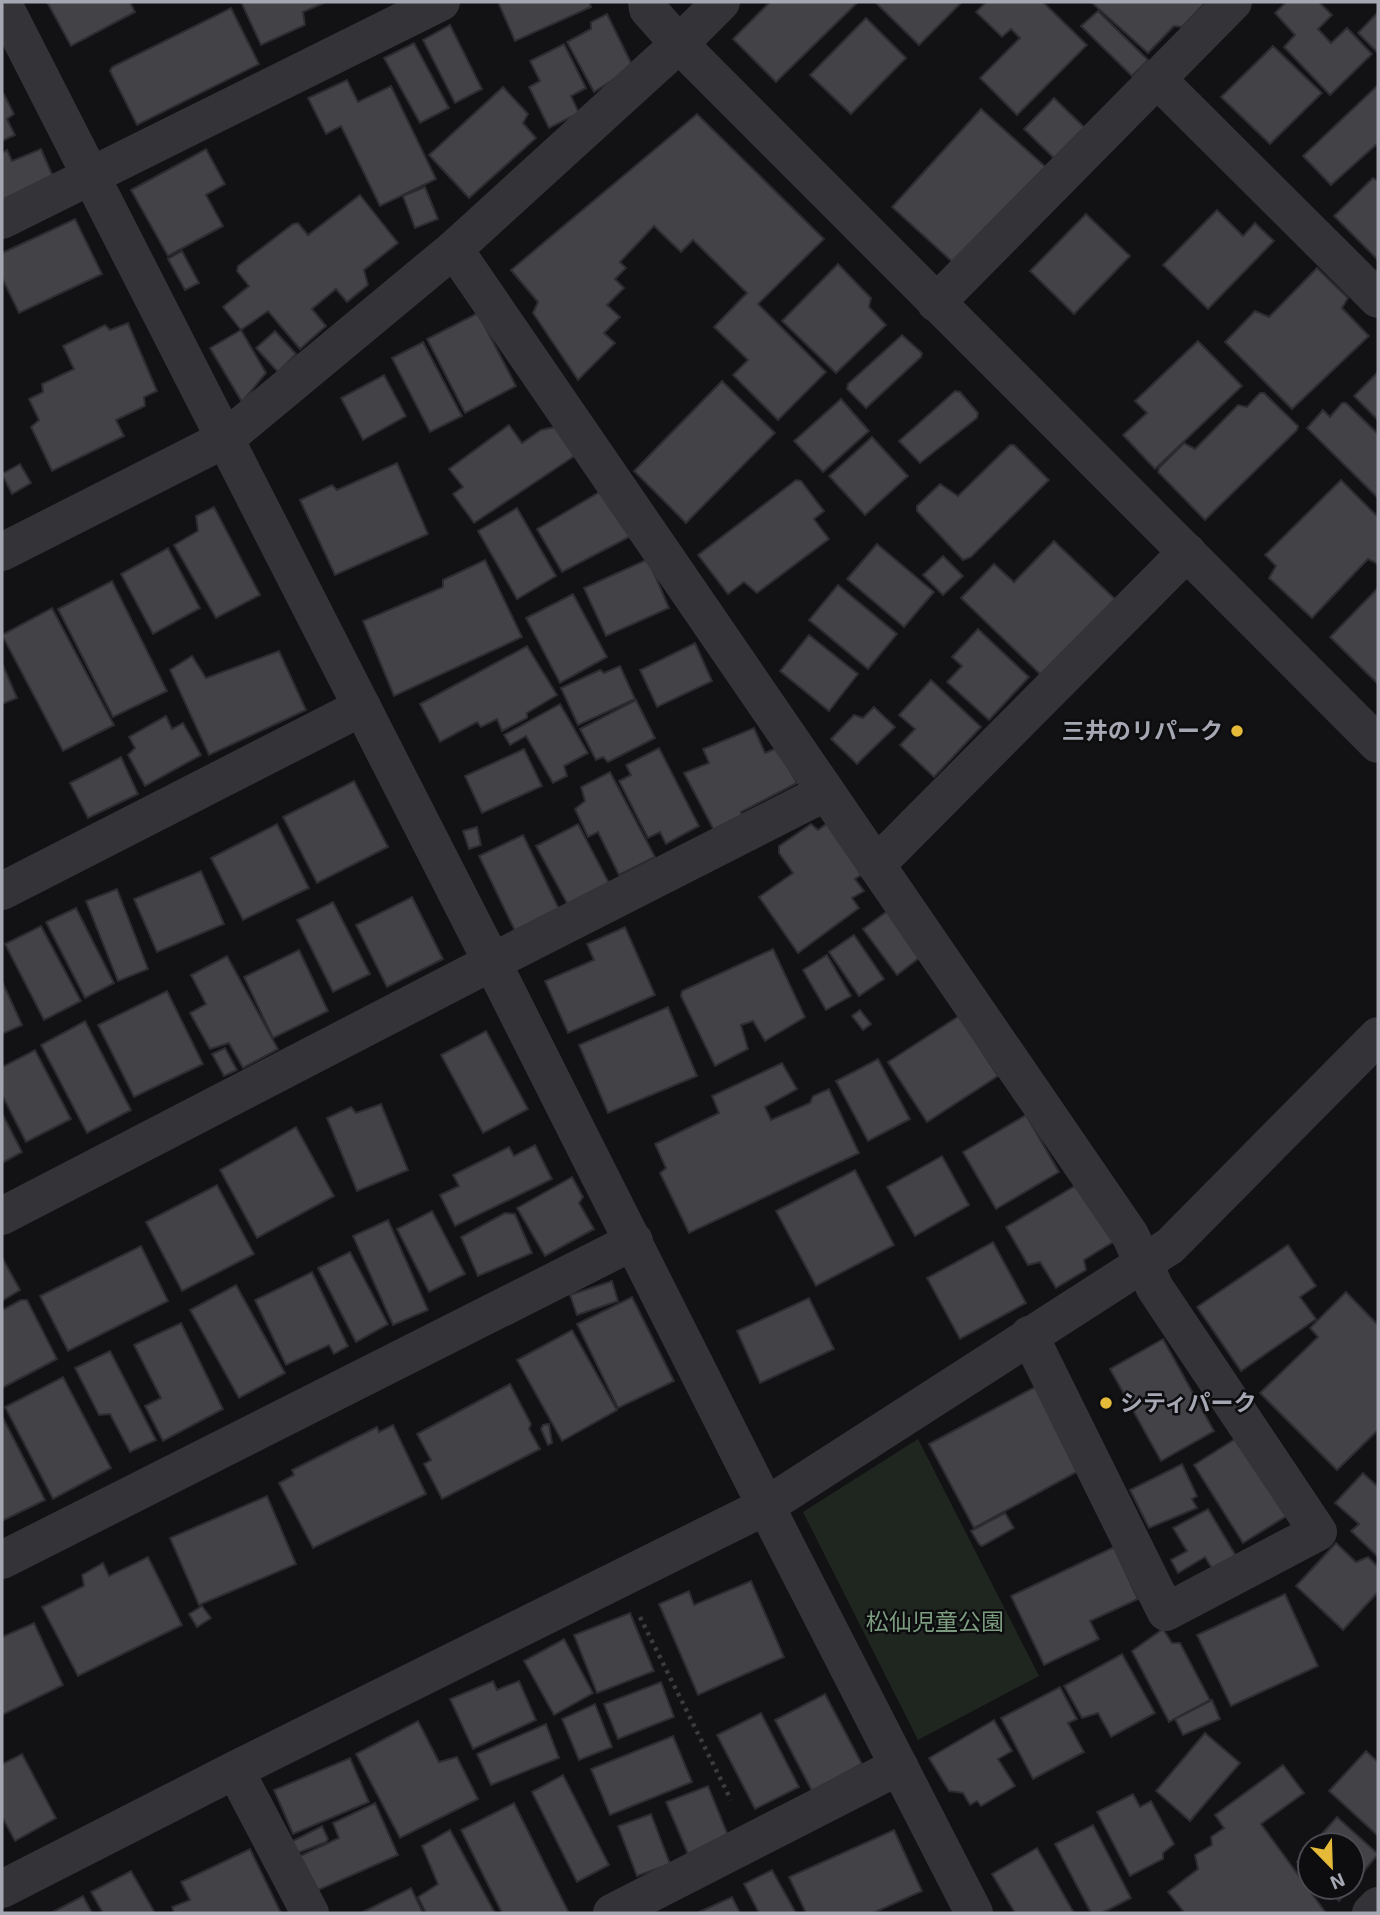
<svg xmlns="http://www.w3.org/2000/svg" width="1380" height="1915" font-family="'Exo 2','Noto Sans JP',sans-serif">
<style>
.green{fill:#1f2620}
.building{fill:#424247;stroke:#2d2c30;stroke-width:2}
.lines{fill:none;stroke-linecap:round;stroke-linejoin:round}
.path{stroke:#3a3b3f;stroke-width:4.5;stroke-dasharray:3.5 5;stroke-linecap:butt}
.minor{stroke:#343438;stroke-width:38}
.poi-dot{fill:#e5ba39;stroke:#0d0d0f;stroke-width:2.5}
.labels{text-anchor:middle;stroke-width:5;stroke-linejoin:round;paint-order:stroke}
.poi-label{font-size:23px;font-weight:bold;fill:#a5a8b3;stroke:#0d0d0f;text-anchor:end}
.park-label{font-size:23px;fill:#7d9d81;stroke:#0d0d0f}
</style>
<rect width="100%" height="100%" fill="#121214"/>
<path class="green" d="M918,1439l121,237 -121,64 -115,-228z"/>
<g class="building">
<path d="M47,2h83l5,10 -64,34z"/>
<path d="M241,2h85l-23,10 2,13 -44,20z"/>
<path d="M498,2h91l2,5 -76,34z"/>
<path d="M770,2h88l-82,80 -43,-43z"/>
<path d="M875,2h87l-43,43z"/>
<path d="M986,2h57l44,43 -70,70 -37,-37 40,-40 -9,-9 -9,8 -26,-25z"/>
<path d="M1091,2h114v1l-23,24 -8,-1 -26,27z"/>
<path d="M1286,2h33l13,13 -14,14 13,14 16,-15 25,26 -42,41 -46,-48 11,-12 -20,-22z"/>
<path d="M231,8l28,56 -122,61 -27,-54 2,-4z"/>
<path d="M1098,11l50,49 -16,16 -51,-50z"/>
<path d="M1378,12v41l-20,-20z"/>
<path d="M607,14l26,53 -39,25 -27,-50 24,-13v-7z"/>
<path d="M866,18l40,40 -55,56 -41,-39z"/>
<path d="M450,25l32,64 -27,14 -32,-63z"/>
<path d="M414,43l35,65 -29,15 -36,-65z"/>
<path d="M564,44l22,44 -15,8 8,17 -30,15 -20,-41 11,-6 -10,-20z"/>
<path d="M1273,46l49,47 -52,51 -49,-47z"/>
<path d="M347,80l11,22 33,-16 45,93 -56,27 -39,-80 -15,8 -18,-36z"/>
<path d="M1378,85v58l-47,42 -28,-29z"/>
<path d="M503,87l25,27 -5,9 13,15 -67,60 -40,-43z"/>
<path d="M4,94l10,20 -7,5 8,16 -13,6v-46z"/>
<path d="M1054,98l31,30 -30,31 -31,-30z"/>
<path d="M981,109l67,60 -90,98 -66,-60z"/>
<path d="M697,114l127,125 -66,65 68,68 -48,48 -45,-45 15,-15 -34,-33 33,-34 -54,-53 -12,12 -27,-26 -34,36 6,6 -11,11 9,9 -17,17 13,12 -16,16 11,10 -37,37 -45,-67 5,-11 -27,-32z"/>
<path d="M41,149l13,30 -52,22v-48l5,-3 5,11z"/>
<path d="M206,149l19,35 -19,11 17,31 -55,30 -37,-66z"/>
<path d="M1373,178l5,3v79l-44,-44z"/>
<path d="M425,187l13,32 -23,9 -12,-32z"/>
<path d="M360,195l38,48 -34,27 4,15 -21,17 -11,-13 -24,20 14,17 -26,23 -32,-38 -27,19 -18,-23 26,-21 -12,-15 1,-5 55,-42 5,-1 10,12z"/>
<path d="M1217,210l26,26 12,-13 19,18 -66,68 -45,-44z"/>
<path d="M1086,214l44,42 -56,58 -44,-43z"/>
<path d="M75,219l27,55 -83,39 -17,-35v-25z"/>
<path d="M182,251l17,32 -14,7 -17,-31z"/>
<path d="M838,264l33,34 -2,9 17,18 -50,48 -54,-52z"/>
<path d="M1317,268l31,30 -6,10 27,28 -77,73 -67,-67 30,-31 14,6z"/>
<path d="M478,313l38,73 -51,27 -38,-74z"/>
<path d="M128,323l29,68 -13,6 1,9 -29,14 8,16 -72,35 -21,-44 8,-7 -10,-21 14,-7 -1,-8 32,-15 -11,-23 42,-21 5,5z"/>
<path d="M241,330l25,43 -24,29 -32,-54z"/>
<path d="M275,331l21,23 -18,18 -22,-24z"/>
<path d="M902,335l20,18 -1,4 -55,51 -19,-19 1,-5z"/>
<path d="M1198,341l44,45 -87,83 -32,-34 24,-22 -12,-12z"/>
<path d="M423,342l39,74 -32,16 -38,-74z"/>
<path d="M1378,372v48l-24,-24z"/>
<path d="M384,375l22,41 -43,24 -22,-42z"/>
<path d="M722,381l53,52 -89,90 -52,-52z"/>
<path d="M955,391l5,1 18,21 -1,5 -57,45 -21,-22z"/>
<path d="M1260,393h4l34,33 -1,4 -92,90 -47,-48 1,-4 25,-25 11,6 43,-44 9,2z"/>
<path d="M841,399l28,32 -46,41 -29,-31z"/>
<path d="M1342,403h4l32,31v64l-71,-70 16,-18 7,7z"/>
<path d="M509,425l13,18 19,-13 19,-4 16,29 -102,68 -21,-29 10,-7 -14,-18z"/>
<path d="M872,437l36,39 -43,39 -36,-39z"/>
<path d="M1010,445h4l35,35 -78,77 -8,3 -46,-49v-5l23,-22 18,12z"/>
<path d="M397,463l31,71 -93,41 -35,-75 32,-15 5,5z"/>
<path d="M20,464l11,19 -19,11 -10,-20z"/>
<path d="M796,480l5,1 23,30 -10,8 15,20 -72,54 -13,-11 -16,12 -30,-39z"/>
<path d="M1341,480l37,37v47l-10,-5 -56,59 -43,-40 7,-12 -11,-11z"/>
<path d="M608,487l25,48 -71,37 -25,-43z"/>
<path d="M214,507l46,88 -44,23 -42,-73 24,-14 -2,-15z"/>
<path d="M517,508l39,68 -39,23 -39,-68z"/>
<path d="M1054,541l62,59 -74,76 -81,-78 33,-34 20,18z"/>
<path d="M877,544l57,48 -30,35 -57,-48z"/>
<path d="M168,548l32,60 -47,26 -32,-60z"/>
<path d="M943,556l20,20 -20,19 -20,-20z"/>
<path d="M648,559l21,49 -63,28 -22,-48z"/>
<path d="M485,560l37,77 -128,59 -31,-75 80,-34v-7z"/>
<path d="M112,581l55,110 -54,26 -55,-108z"/>
<path d="M838,585l59,49 -29,35 -59,-49z"/>
<path d="M1378,588v96l-48,-47z"/>
<path d="M573,594l34,63 -47,26 -34,-65z"/>
<path d="M52,608l62,117 -51,26 -61,-116z"/>
<path d="M978,629l51,48 -40,43 -42,-38 15,-16 -10,-9z"/>
<path d="M809,635l49,39 -29,37 -49,-40z"/>
<path d="M695,643l17,38 -55,26 -17,-37z"/>
<path d="M527,646l30,49 -30,18v5l-25,13 -5,-12 -16,8 -4,-5 -37,20 -20,-38z"/>
<path d="M279,651l27,59 -97,45 -39,-85 22,-14 14,22z"/>
<path d="M2,663l15,35 -15,6z"/>
<path d="M620,666l15,33 -57,26 -17,-37 39,-18 4,3z"/>
<path d="M931,680l50,47 -47,50 -34,-32 15,-16 -16,-14z"/>
<path d="M636,700l19,38 -47,24 -5,-5 -7,3 -16,-31z"/>
<path d="M560,704l28,49 -24,13 3,10 -14,7 -27,-47 -16,9 -6,-10z"/>
<path d="M874,707l21,20 -38,37 -26,-25 23,-24 9,3z"/>
<path d="M166,716l6,13 11,-6 18,32 -56,31 -17,-31 7,-7 -6,-11z"/>
<path d="M754,728l11,25 12,-5 20,35 -56,29 2,11 -26,13 -33,-63 25,-10 -6,-14z"/>
<path d="M659,748l40,78 -33,18 -6,-12 -12,6 -29,-57 12,-6 -5,-10z"/>
<path d="M524,749l18,37 -60,27 -17,-37z"/>
<path d="M121,757l17,37 -50,24 -18,-35z"/>
<path d="M610,772l45,85 -36,18 -21,-43 -10,5 -13,-28 10,-8 -4,-14z"/>
<path d="M354,781l34,66 -71,36 -34,-66z"/>
<path d="M832,820l36,50 -13,9 9,12 -12,7 7,10 -61,45 -39,-56 34,-24 -14,-20v-7l32,-22 7,6z"/>
<path d="M277,824l32,64 -66,32 -32,-62z"/>
<path d="M578,824l31,59 -41,22 -32,-59z"/>
<path d="M477,827l4,18 -12,4 -6,-18z"/>
<path d="M523,835l37,76 -44,22 -37,-77z"/>
<path d="M201,871l23,53 -67,28 -23,-53z"/>
<path d="M117,889l31,80 -30,12 -32,-80z"/>
<path d="M412,897l31,62 -56,28 -31,-62z"/>
<path d="M333,902l37,72 -37,18 -36,-72z"/>
<path d="M76,908l38,75 -29,15 -39,-76z"/>
<path d="M889,910l34,45 -26,20 -34,-46z"/>
<path d="M41,926l40,75 -37,19 -39,-76z"/>
<path d="M625,927l30,68 -87,38 -23,-52 49,-21 -7,-16z"/>
<path d="M854,935l30,44 -25,17 -30,-44z"/>
<path d="M773,949l32,68 -40,24 -12,-20 -12,4 7,24 -33,17 -34,-70 1,-5z"/>
<path d="M299,950l29,61 -55,27 -29,-61z"/>
<path d="M827,955l24,41 -25,14 -23,-40z"/>
<path d="M227,956l51,93 -35,19 -14,-25 -19,6 -20,-36 16,-9 -15,-29z"/>
<path d="M2,981l20,44 -20,9z"/>
<path d="M167,991l36,73 -69,33 -36,-72z"/>
<path d="M668,1007l29,69 -89,37 -29,-68z"/>
<path d="M860,1010l11,14 -8,6 -11,-14z"/>
<path d="M959,1016l39,60 -71,46 -39,-60z"/>
<path d="M85,1021l46,89 -44,23 -46,-88z"/>
<path d="M486,1031l42,78 -45,24 -42,-78z"/>
<path d="M225,1048l12,22 -13,6 -12,-22z"/>
<path d="M35,1050l36,69 -45,23 -24,-47v-28z"/>
<path d="M878,1059l32,60 -42,22 -32,-60z"/>
<path d="M782,1063l15,26 -32,18 6,13 39,-17 3,-7 16,-7 30,64 -170,80 -29,-60 6,-5 -11,-24 64,-31 -7,-17z"/>
<path d="M381,1104l27,66 -51,21 -30,-73 24,-11 5,6z"/>
<path d="M2,1113l20,39 -20,11z"/>
<path d="M1026,1115l33,57 -63,37 -33,-57z"/>
<path d="M296,1127l38,69 -77,42 -37,-68z"/>
<path d="M535,1145l17,34 -97,47 -15,-31 19,-9 -6,-11 56,-28 5,9z"/>
<path d="M942,1156l27,49 -54,31 -28,-49z"/>
<path d="M855,1170l39,75 -78,41 -40,-75z"/>
<path d="M572,1177l11,20 -4,6 15,26 -49,27 -28,-48z"/>
<path d="M1083,1181l35,58 -34,21 2,10 -30,18 -16,-26 -12,3 -22,-38z"/>
<path d="M217,1185l37,69 -72,37 -36,-69z"/>
<path d="M432,1211l33,63 -36,18 -32,-63z"/>
<path d="M505,1213l10,1 17,39 -54,23 -17,-39z"/>
<path d="M388,1220l40,90 -35,15 -40,-89z"/>
<path d="M993,1242l33,61 -66,36 -33,-61z"/>
<path d="M1288,1245l28,41 -16,11 16,22 -75,52 -44,-64z"/>
<path d="M141,1246l27,55 -100,50 -28,-55z"/>
<path d="M350,1252l38,72 -32,18 -38,-74z"/>
<path d="M3,1259l17,31 -18,11v-41z"/>
<path d="M312,1272l36,74 -14,8 -5,-9 -43,20 -31,-65z"/>
<path d="M612,1281l6,20 -41,14 -7,-20z"/>
<path d="M236,1285l49,88 -46,25 -49,-88z"/>
<path d="M1346,1292l32,33v105l-41,40 -77,-77 58,-56 -8,-9z"/>
<path d="M632,1297l42,84 -56,27 -41,-84z"/>
<path d="M809,1298l25,51 -74,34 -23,-52z"/>
<path d="M21,1300h6l30,59 -55,29v-78z"/>
<path d="M181,1323l42,86 -60,32 -18,-35 16,-8 -27,-53z"/>
<path d="M572,1330l45,80 -55,31 -45,-81z"/>
<path d="M1163,1339l51,92 -53,30 -51,-92z"/>
<path d="M110,1351l46,89 -26,12 -20,-38 -11,1 -24,-47z"/>
<path d="M63,1377l48,91 -58,31 -48,-92z"/>
<path d="M510,1384l21,40 -2,5 11,20 -98,50 -18,-35 7,-4 -14,-26z"/>
<path d="M1035,1387l45,83 -106,58 -45,-84z"/>
<path d="M2,1416l43,84 -43,21z"/>
<path d="M549,1424l3,19 -4,2 -7,-16 2,-4z"/>
<path d="M393,1425l33,69 -113,54 -34,-65 15,-8 -2,-5 85,-43 2,5z"/>
<path d="M1238,1437l55,75 -50,31 -49,-78z"/>
<path d="M1182,1464l15,32 -5,3 5,9 -48,20 -19,-38z"/>
<path d="M1363,1473l15,14v70l-27,-26 8,-7 -24,-21z"/>
<path d="M267,1496l29,68 -97,41 -29,-67z"/>
<path d="M1208,1509l28,47 -23,14 -8,-13 -27,16 -7,-13 16,-9 -14,-23z"/>
<path d="M1005,1513l9,15 -32,18 -3,-2 -8,-13z"/>
<path d="M1336,1543l20,19 12,-5 10,10v25l-35,38 -47,-44z"/>
<path d="M1114,1547l24,52 -48,22 9,18 -55,26 -33,-69z"/>
<path d="M148,1557l34,68 -104,51 -36,-69 42,-21 -2,-11 21,-12 6,13z"/>
<path d="M751,1581l33,76 -86,38 -39,-91 30,-13 5,14z"/>
<path d="M1285,1594l33,72 -87,40 -34,-71z"/>
<path d="M202,1606l9,12 -14,9 -8,-13z"/>
<path d="M630,1613l24,58 -57,22 -23,-58z"/>
<path d="M34,1623l29,62 -61,30v-78z"/>
<path d="M1163,1629l9,14h8l30,57 -41,22 -37,-71z"/>
<path d="M564,1639l29,54 -39,22 -30,-54z"/>
<path d="M1122,1654l33,59 -44,24 -13,-24 -16,5 -18,-32z"/>
<path d="M493,1681l4,9 22,-9 17,39 -63,29 -23,-50z"/>
<path d="M661,1682l13,35 -56,22 -14,-35z"/>
<path d="M1060,1687l17,32 -9,4 16,29 -51,27 -32,-61z"/>
<path d="M825,1694l37,70 -50,27 -37,-71z"/>
<path d="M1212,1700l8,19 -37,16 -8,-16z"/>
<path d="M595,1704l17,43 -33,13 -17,-41z"/>
<path d="M761,1713l38,74 -44,22 -38,-74z"/>
<path d="M994,1720l18,31 -14,8 17,27 -34,20 -4,-5 -7,4 -7,-12 -14,-2 -20,-33z"/>
<path d="M418,1721l21,41 18,-5 21,42 -78,39 -44,-84z"/>
<path d="M546,1724l13,34 -68,27 -14,-31z"/>
<path d="M1205,1733l35,30 -50,58 -34,-30z"/>
<path d="M673,1736l19,46 -82,33 -19,-46z"/>
<path d="M1366,1751l12,11v74l-49,-45z"/>
<path d="M22,1754l34,64 -41,23 -13,-24v-53z"/>
<path d="M350,1758l19,44 -76,32 -19,-44z"/>
<path d="M1283,1765l21,28 -43,31 65,89h-146l3,-2 -15,-19 30,-23 -3,-14 17,-10 -1,-8 13,-9 -9,-13z"/>
<path d="M563,1775l46,90 -32,17 -45,-90z"/>
<path d="M708,1786l21,52 -41,16 -22,-52z"/>
<path d="M1133,1794l7,13 11,-6 23,43 -11,9v6l-33,17 -33,-64z"/>
<path d="M375,1803l23,52 -82,36 -16,-35 39,-18 -6,-15z"/>
<path d="M514,1803l55,110h-67l-41,-83z"/>
<path d="M651,1814l19,50 -33,12 -19,-50z"/>
<path d="M1337,1817l41,37 -26,32v-41h-40z"/>
<path d="M1093,1825l38,73 -29,15h-11l-36,-69z"/>
<path d="M322,1826l6,13 -2,3 -31,12 -6,-11z"/>
<path d="M450,1830l45,83h-69l-8,-16 20,-13 -16,-38z"/>
<path d="M894,1830l28,61 -49,22h-67l-17,-36z"/>
<path d="M1310,1847v27l-13,-12z"/>
<path d="M1037,1848l37,65h-59l-23,-39z"/>
<path d="M250,1849l31,64h-107l-2,-6 18,-7 -9,-18z"/>
<path d="M772,1870l24,43h-37l-15,-29z"/>
<path d="M131,1871l24,42h-52l-12,-21z"/>
<path d="M1324,1887h27l-12,14z"/>
<path d="M411,1888l12,25h-62z"/>
<path d="M83,1896l9,17h-41z"/>
<path d="M732,1897l8,16h-43z"/>
</g>
<g class="lines">
<path class="path" d="M640,1617l91,183"/>
<g class="minor">
<path d="M2,2l490,960 290,576 192,375"/>
<path d="M647,2l1,7 31,35 699,700"/>
<path d="M1156,78l222,221"/>
<path d="M2,220l439,-218"/>
<path d="M454,249l676,986 25,53 163,244 -152,80 -137,-277"/>
<path d="M936,303l297,-301"/>
<path d="M2,552l223,-113 229,-190 225,-205 42,-42"/>
<path d="M876,865l311,-313"/>
<path d="M2,891l360,-184"/>
<path d="M2,1216l490,-254 334,-170"/>
<path d="M2,1560l632,-319"/>
<path d="M235,1770l75,143"/>
<path d="M2,1889l233,-119 531,-264 404,-260 208,-210"/>
<path d="M612,1913l287,-147"/>
<path d="M1371,1913l7,-7"/>
</g>
</g>
<g class="poi-dot">
<circle cx="1237" cy="731" r="7"/>
<circle cx="1106" cy="1403" r="7"/>
</g>
<g class="labels">
<g class="poi-label">
<text x="1223" y="739">三井のリパーク</text>
<text x="1120" y="1411" text-anchor="start">シティパーク</text>
</g>
<g class="park-label">
<text x="935" y="1630">松仙児童公園</text>
</g>
</g>
<rect width="1380" height="1915" fill="none" stroke="#a5a8b3" stroke-width="7"/>
<g transform="translate(1331 1866) rotate(157)"><circle r="33" fill="#0d0d0f" stroke="#4a4b51" stroke-width="2"/>
<path d="M0-5L12 26L0 18L-12 26Z" fill="#e5ba39"/>
<text y="-10" font-size="19" font-weight="bold" text-anchor="middle" fill="#a5a8b3">N</text>
</g>
</svg>
